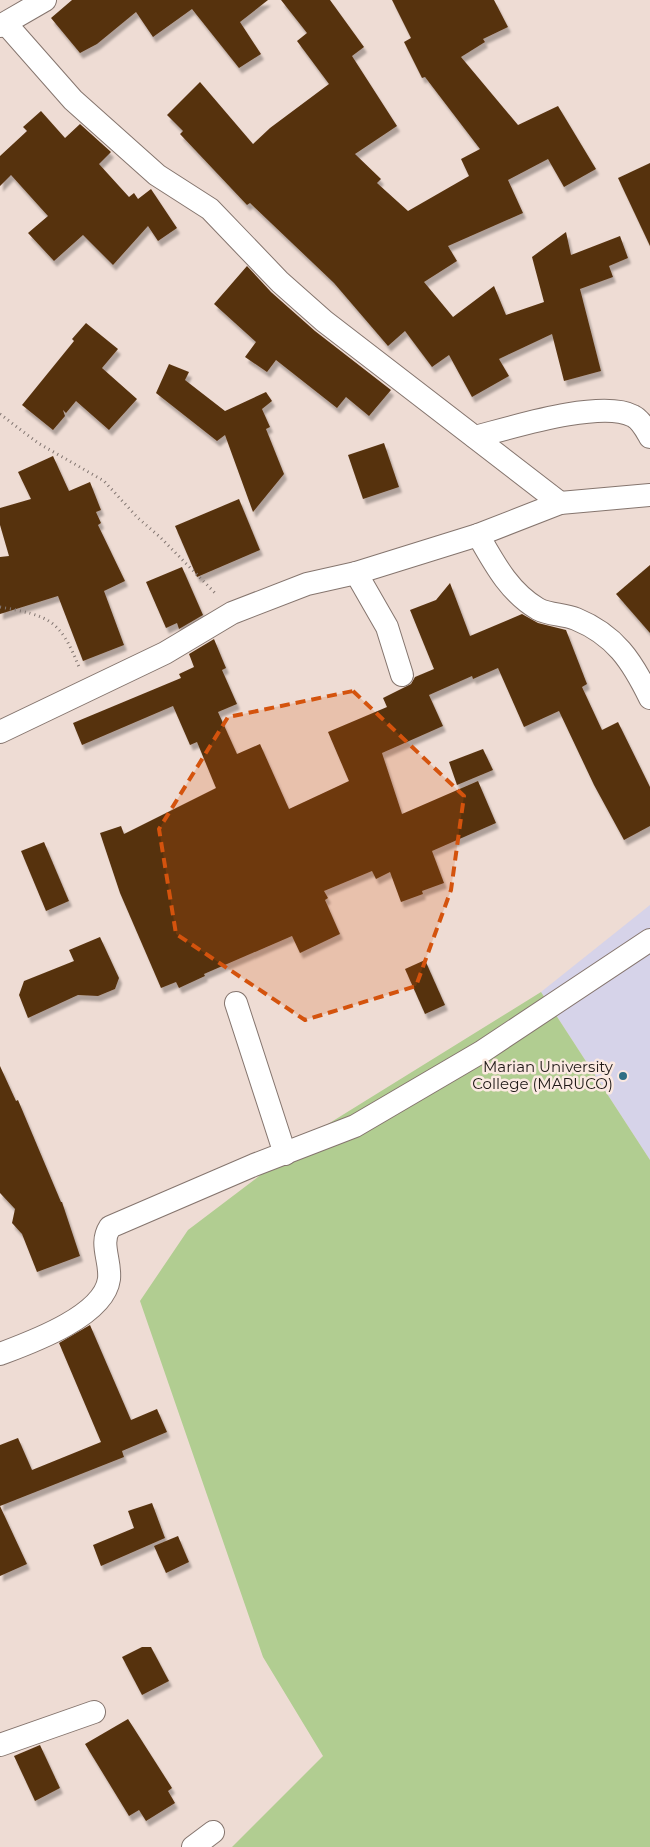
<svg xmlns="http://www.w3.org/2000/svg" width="650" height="1847" font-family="Montserrat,sans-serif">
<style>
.education{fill:#d6d3e9}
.green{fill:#b1cd91}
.building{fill:#573210;filter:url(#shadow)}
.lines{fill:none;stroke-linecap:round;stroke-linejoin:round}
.street-casing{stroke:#85756e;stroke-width:24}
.path{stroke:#827671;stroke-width:3;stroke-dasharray:1 4;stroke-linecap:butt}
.street{stroke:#fff;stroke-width:22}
.marked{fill:#d4530d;fill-opacity:0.2;stroke:#d4530d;stroke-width:4;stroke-dasharray:10 6;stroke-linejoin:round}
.poi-dot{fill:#306f84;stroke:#fbe9e1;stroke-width:2}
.labels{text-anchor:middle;stroke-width:5;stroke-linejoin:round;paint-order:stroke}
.poi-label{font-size:15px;fill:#1f1917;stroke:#fbe9e1;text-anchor:end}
</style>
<defs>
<filter id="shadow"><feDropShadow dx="3" dy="5.5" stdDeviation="1" flood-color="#0004"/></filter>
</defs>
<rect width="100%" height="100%" fill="#eedcd4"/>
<path class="education" d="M650,905v255l-109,-168z"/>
<path class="green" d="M541,992l109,168v687h-418l91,-91 -60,-99 -123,-356 48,-71 140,-106z"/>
<g class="building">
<path d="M72,0h196l-28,22 21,32 -22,14 -47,-59 -39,28 -17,-25 -39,32 -17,9 -29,-35z"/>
<path d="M281,0h49l34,47 -12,9 45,70 -42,28 26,25 -4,4 31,28 61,-35 -8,-17 19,-10 -55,-72 -3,1 -18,-36 7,-4 -19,-38h102l14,27 -25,12 2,3 -24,15 57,68 40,-19 38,63 -32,18 -16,-28 -40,21 15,33 -75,33 9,15 -33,21 29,35 41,-31 12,29 38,-13 -12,-45 34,-25 5,23 49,-19 8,22 -19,8 4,11 -33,12 21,82 -37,10 -12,-47 -53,25 10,17 -37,21 -23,-42 -17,12 -27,-36 -17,15 -54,-63 -84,-80 -3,2 -67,-71 3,-3 -16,-16 33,-33 53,62 17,-16 59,-44 -32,-43 10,-8z"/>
<path d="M41,111l24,27 15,-14 31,28 -12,12 30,33 5,-4 4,6 13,-10 26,39 -19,13 -10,-15 -35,39 -30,-30 -29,26 -26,-28 20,-17 -37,-41 -11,11v-30l27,-25 -4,-4z"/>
<path d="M650,163v83l-32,-68z"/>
<path d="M247,266l24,26 44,39 76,59 -22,26 -23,-19 -9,11 -61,-48 -9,12 -22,-15 11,-15 -42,-38z"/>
<path d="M86,323l32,26 -16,19 35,31 -28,31 -33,-29 -10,12 -3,-3 2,6 -12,14 -31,-25 52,-64 -2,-2z"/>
<path d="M169,364l20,8 -4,8 40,31 41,-19 6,9 -10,8 8,18 -4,2 18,45 -31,38 -28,-77 -8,6 -61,-48z"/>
<path d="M384,443l15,44 -36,12 -15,-44z"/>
<path d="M53,456l16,35 21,-9 11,28 -5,2 5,11 -3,2 27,56 -21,10 20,54 -41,16 -25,-65 -58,18v-57l9,-1 -9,-31v-17l31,-9 -13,-27z"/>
<path d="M239,499l21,51 -63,27 -22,-51z"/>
<path d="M650,565v68l-34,-39z"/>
<path d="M182,567l21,48 -24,14 -2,-6 -11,5 -20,-46z"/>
<path d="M450,583l20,53 52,-22 16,9 28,7 21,54 -5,3 20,43 16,-8 32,65v39l-26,14 -30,-55 -35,-74 -35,16 -26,-59 -25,11 -1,-3 -43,19 14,31 -61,27 20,61 76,-33 18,42 -64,28 12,32 -22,8 1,3 -22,8 -11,-30 -14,7 -4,-8 -48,20 4,7 -3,2 15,34 -40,19 -8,-17 -88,38 1,2 -26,12 -3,-6 -15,6 -41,-95 -20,-60 21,-7 3,8 92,-46 -19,-46 -7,3 -17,-39 -91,39 -9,-22 108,-45 -2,-4 15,-7 -5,-13 25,-15 12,29 -4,2 15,34 -19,8 19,42 23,-10 29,65 60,-28 -21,-49 59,-25 -4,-9 28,-14 4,-7 19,-8 -24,-59 26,-10z"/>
<path d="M483,749l10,21 -36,15 -8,-23z"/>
<path d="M44,842l25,59 -23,10 -25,-60z"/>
<path d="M100,937l19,41 -4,11 -17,7 -20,-1 -50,23 -9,-23 5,-14 50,-20 -5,-11z"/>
<path d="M425,960l20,45 -20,9 -20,-45z"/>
<path d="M0,1066l16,35 2,-1 43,102h1l18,54 -43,16 -15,-38 -10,-11 3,-14 -15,-16z"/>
<path d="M90,1325l41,95 26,-11 10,23 -45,19 2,6 -124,49 27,58 -27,12v-131l18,-7 14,32 69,-28 -42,-99z"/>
<path d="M152,1503l13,35 -64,28 -8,-21 41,-17 -6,-17z"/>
<path d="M178,1536l11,26 -23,11 -12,-27z"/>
<path d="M142,1647h9l18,34 -27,14 -20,-38z"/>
<path d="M128,1719l44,69 -4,3 7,12 -29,18 -7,-11 -10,6 -44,-72z"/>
<path d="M40,1745l20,43 -25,13 -21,-45z"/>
</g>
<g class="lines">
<g class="street-casing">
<g id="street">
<path d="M6,24l67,76 84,75 53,34 70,73 44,39 236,182"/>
<path d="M0,26l45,-26"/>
<path d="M475,437c35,-9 126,-38 158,-21 8,4 13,14 17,21"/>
<path d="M478,535c16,28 31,57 60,74 11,6 26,5 38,10 39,16 56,42 74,79"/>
<path d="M356,573l31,54 15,48"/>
<path d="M0,732l165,-79 67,-40 75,-29 49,-11 122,-38 82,-32 90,-8"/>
<path d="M236,1003l49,151"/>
<path d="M0,1354c32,-12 104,-38 109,-75 2,-19 -10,-35 1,-52l144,-62 101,-39 128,-75 167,-111"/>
<path d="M0,1745l94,-33"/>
<path d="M193,1847l20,-15"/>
</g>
</g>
<g class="path">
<path d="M0,414l38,29 66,38 34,37 22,19 55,56"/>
<path d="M0,607c49,9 60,12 79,60"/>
</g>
<use href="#street" class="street"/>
</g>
<path class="marked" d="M353,691l111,105 -13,94 -35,96 -111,34 -129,-86 -17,-105 69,-112z"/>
<circle class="poi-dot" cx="623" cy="1076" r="5"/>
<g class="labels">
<g class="poi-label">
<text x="613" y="1072">Marian University<tspan x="613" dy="17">College (MARUCO)</tspan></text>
</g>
</g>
</svg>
